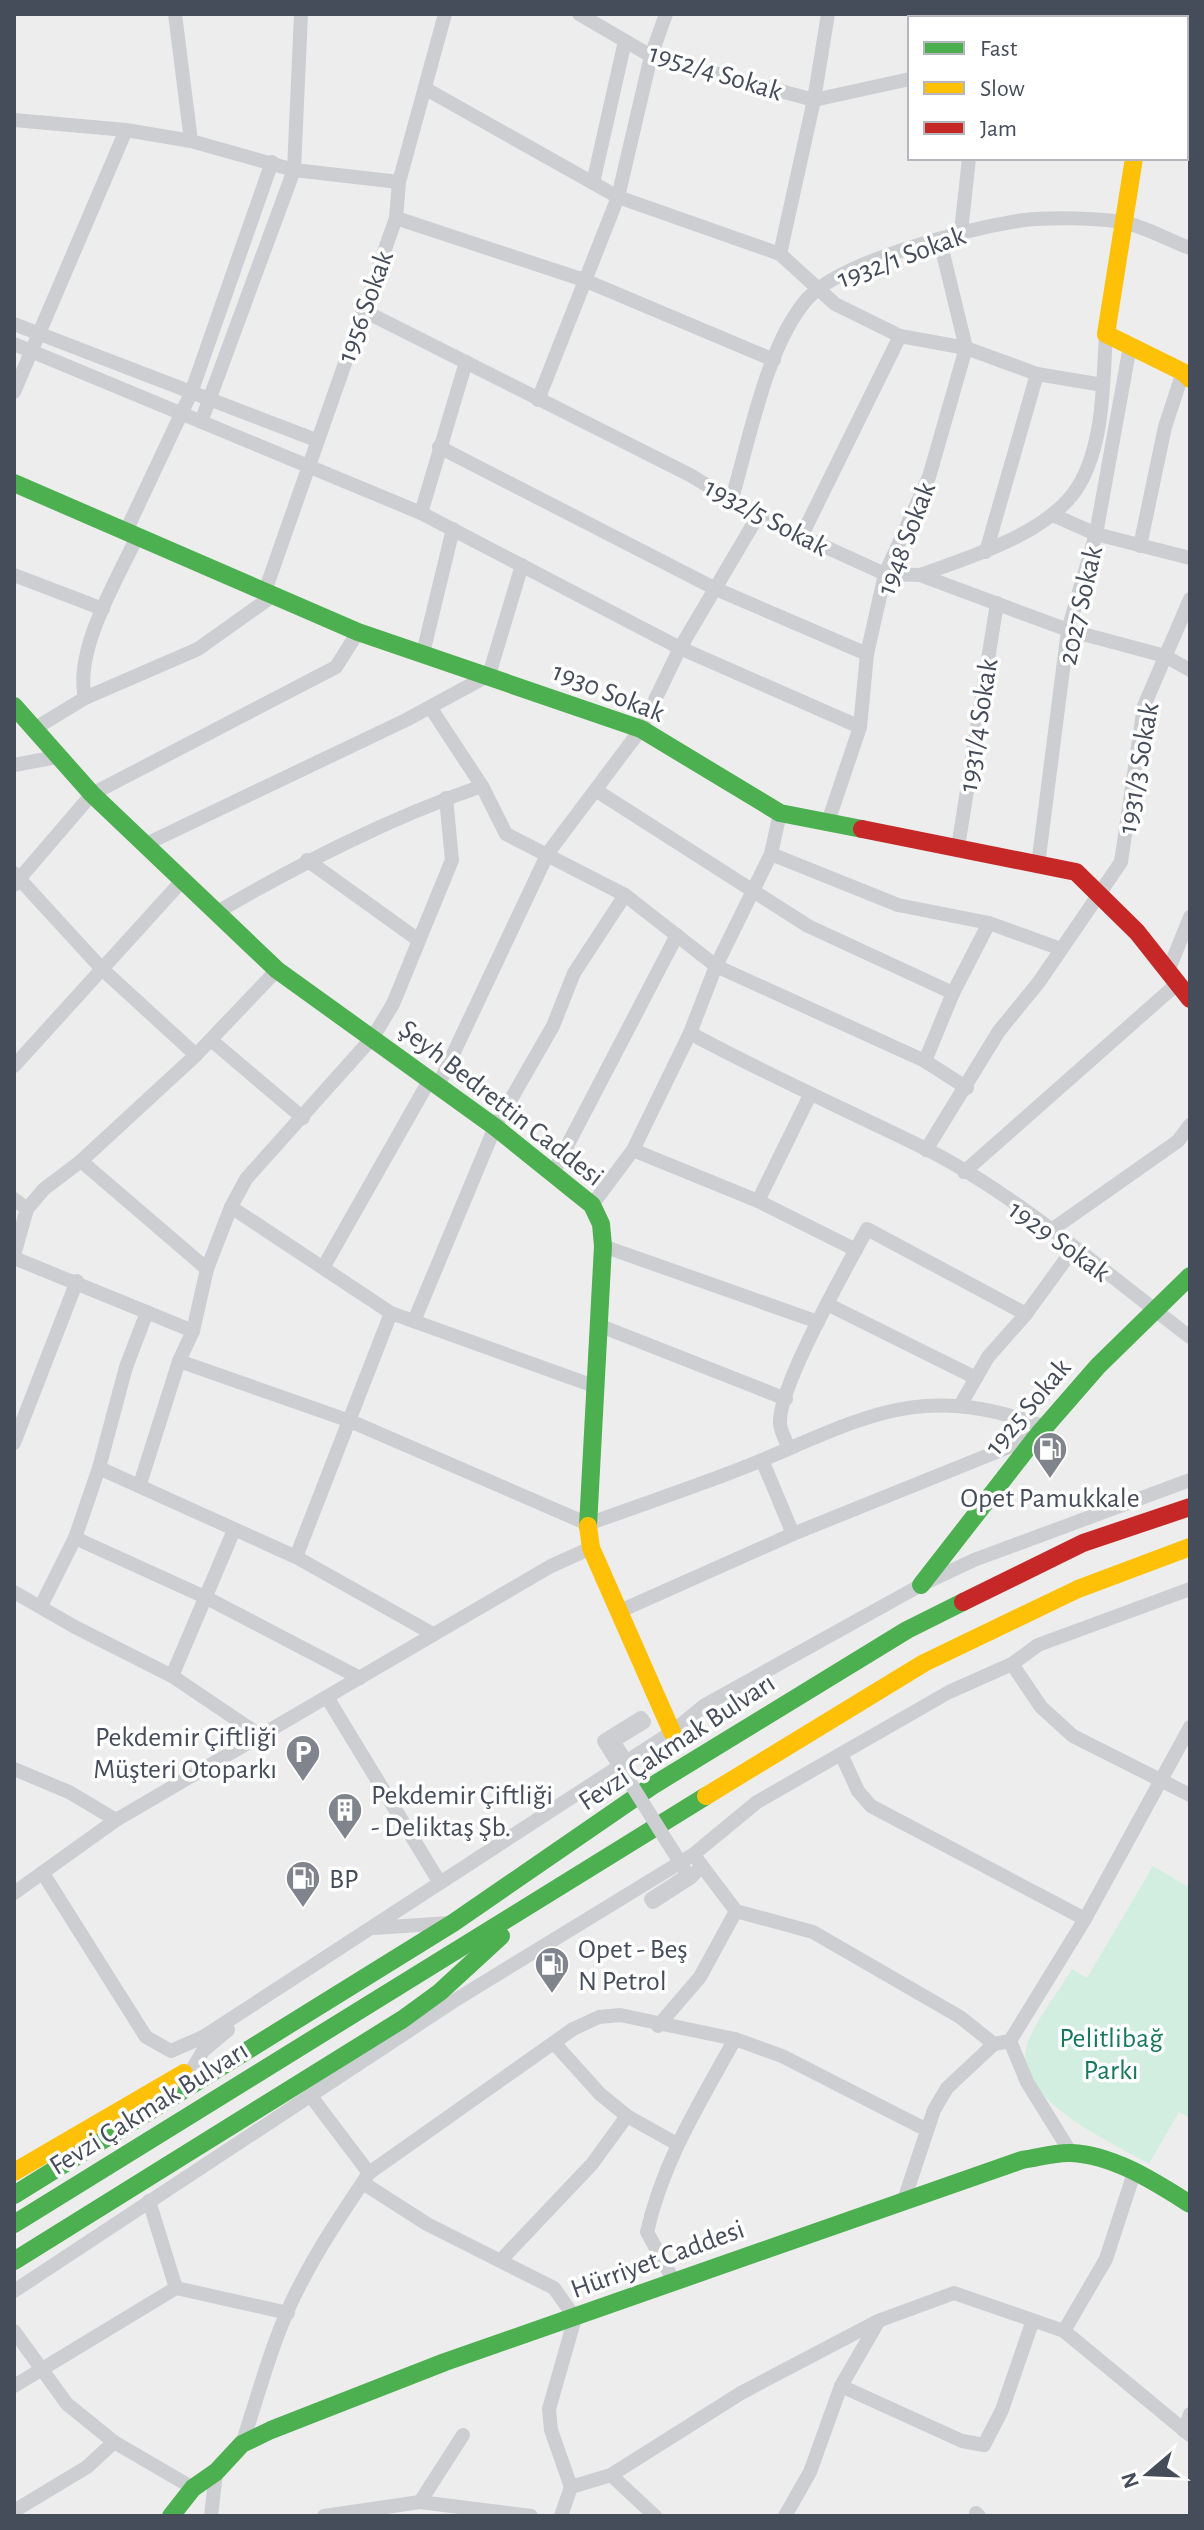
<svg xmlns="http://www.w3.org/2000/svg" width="1204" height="2530" font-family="'Alegreya Sans',sans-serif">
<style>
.green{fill:#d1eee1}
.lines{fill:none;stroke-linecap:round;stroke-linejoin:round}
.street{stroke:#ccced1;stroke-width:14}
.fast{stroke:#4caf50;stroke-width:18}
.slow{stroke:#ffc107;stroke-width:18}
.jam{stroke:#c62828;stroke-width:18}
.street-bridge{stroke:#ccced1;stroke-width:14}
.labels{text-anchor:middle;stroke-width:7;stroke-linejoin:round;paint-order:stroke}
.street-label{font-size:28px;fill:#454c5a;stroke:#fff}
.poi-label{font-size:28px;fill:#454c5a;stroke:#fff;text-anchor:start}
.park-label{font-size:28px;fill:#17795a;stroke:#fff}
</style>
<rect width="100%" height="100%" fill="#eeeded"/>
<path class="green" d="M1153,1866l37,22v230l-11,-6 -30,52c-36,-21 -139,-66 -122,-119 7,-23 32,-54 45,-76l15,9z"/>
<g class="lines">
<g class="street">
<path d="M175,14l16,127"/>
<path d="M579,14l72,42 163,44 96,-21"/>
<path d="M992,18l1,-4"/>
<path d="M1186,38l4,1"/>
<path d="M426,89l192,108 162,57 55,50 65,32 66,12 71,26 66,11"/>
<path d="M14,120l112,10 65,11 103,29 105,12"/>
<path d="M593,183l32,-142"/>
<path d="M396,218l188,62 190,80"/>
<path d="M961,232l8,-74"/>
<path d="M780,254l34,-154 14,-86"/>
<path d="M362,310l328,165 68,41 127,58 35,1 148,55 97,26 25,14"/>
<path d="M14,324l302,116"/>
<path d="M14,344l407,169 259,135 180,79"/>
<path d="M14,392l112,-262"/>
<path d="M538,400l80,-203 33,-141 15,-42"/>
<path d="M201,422l93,-252 7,-156"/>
<path d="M439,447l277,142 151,65"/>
<path d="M731,502c18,-60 35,-157 77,-204 35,-38 164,-70 216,-78 25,-3 73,-2 98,2 22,4 46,18 68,26"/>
<path d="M421,513l45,-151"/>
<path d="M1053,515l43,19 94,24"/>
<path d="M126,531l65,-138 81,-231"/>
<path d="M801,537l99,-201"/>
<path d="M1140,546l25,-119 18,-55"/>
<path d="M986,552l51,-178"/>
<path d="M14,575l89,34"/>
<path d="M920,575c50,-18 131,-42 159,-90 25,-42 24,-103 27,-151"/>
<path d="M264,594l132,-376 3,-36 46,-168"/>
<path d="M423,653l30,-124"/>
<path d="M85,698c-11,-47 31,-117 52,-161"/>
<path d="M430,707l52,79 24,48 119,61 91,71 209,95 42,27"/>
<path d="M34,729l51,-31 113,-49 73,-52"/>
<path d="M14,765l43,-8"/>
<path d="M597,791l211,135 145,67"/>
<path d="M828,822l32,-95 7,-73 18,-80 44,-97 37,-129 -26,-107"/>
<path d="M144,845l262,-125 83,-45 33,-110"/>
<path d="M958,847l39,-244"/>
<path d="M771,854l127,51 91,18 72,26"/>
<path d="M307,860l110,79"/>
<path d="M1038,865l30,-235 28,-96 34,-188"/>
<path d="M14,873l88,96 94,86"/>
<path d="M14,885l78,-91 244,-127 22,-35"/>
<path d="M217,912c85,-49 172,-94 265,-126"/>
<path d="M1169,969l21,-52"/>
<path d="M690,1033c77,42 157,77 236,116 90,45 183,127 264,188"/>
<path d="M211,1040l92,78"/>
<path d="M925,1061l28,-68 36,-70"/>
<path d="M14,1066l167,-184"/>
<path d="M438,1086l110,-233 93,-124 39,-81 78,-132"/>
<path d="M633,1150l125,51 98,49"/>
<path d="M926,1150l73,-119 40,-49 82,-120 23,-156 46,-107"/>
<path d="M81,1161l126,108"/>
<path d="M964,1172l214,-189"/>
<path d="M553,1173l124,-238"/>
<path d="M14,1199l13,10"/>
<path d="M758,1201l52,-106"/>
<path d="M592,1205l41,-55 57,-117 26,-67 55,-112 9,-41"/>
<path d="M231,1207l160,106 203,73"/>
<path d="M1050,1231l128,-90 12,-16"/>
<path d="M603,1246l215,76"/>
<path d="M14,1255l13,-46 17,-20 37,-28 115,-106 81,-85"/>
<path d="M14,1258l179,73"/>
<path d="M324,1266l105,-185"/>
<path d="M827,1304l149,74"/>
<path d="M414,1321l81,-194 58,-101 21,-53 51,-78"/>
<path d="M598,1325l188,74"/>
<path d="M179,1361l171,60 238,103c57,-21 116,-40 172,-63 111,-47 164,-79 285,-34"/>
<path d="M961,1404l27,-47 38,-43 48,-66"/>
<path d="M14,1443l63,-162"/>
<path d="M788,1446c-3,-7 -8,-16 -8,-23 -2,-36 68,-158 87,-194l159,85"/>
<path d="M762,1460l31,74"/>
<path d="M99,1468l27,-101 21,-55"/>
<path d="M140,1484l39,-123 14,-30 14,-62 24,-62 15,-28 127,-142 20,-33 59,-144 -6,-62"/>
<path d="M75,1538l130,59 155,81"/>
<path d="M296,1557l95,-244"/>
<path d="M14,1592l61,35 97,49 89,60"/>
<path d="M41,1606l34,-68 24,-70 197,89 137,77"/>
<path d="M620,1611l173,-77 243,-98"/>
<path d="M1012,1664l29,43 32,29 117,59"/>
<path d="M172,1676l62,-146"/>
<path d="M328,1699l112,184"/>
<path d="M841,1754l17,37 13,15 214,113"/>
<path d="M14,1769l55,23 47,28"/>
<path d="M696,1858l40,53 77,21 147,85 34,27 16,-3 17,41 44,71"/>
<path d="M44,1875l102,162 25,14 32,-14 469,-305 33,-27 216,-120 53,-25 216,-80"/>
<path d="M14,1893l102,-73 435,-254 40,-18"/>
<path d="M374,1928l75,-5"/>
<path d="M658,2026l42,-49 36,-66"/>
<path d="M1010,2041l75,-122 105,-192"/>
<path d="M554,2043l46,51 27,22 50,28"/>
<path d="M193,2068l10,-17 25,-21"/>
<path d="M310,2095l59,78"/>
<path d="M363,2183l64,41 127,64 21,30 -26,91 2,21 20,57"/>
<path d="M904,2200l30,-90 13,-22 47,-44"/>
<path d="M149,2201l27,87"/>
<path d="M501,2260l91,-96 35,-48"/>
<path d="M675,2283l-28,-51c16,-71 53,-130 88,-193"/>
<path d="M14,2291l443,-292 237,-145 63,-52 192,-110 63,-28 26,-19 152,-56"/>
<path d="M14,2331l53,73 47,38 79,46"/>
<path d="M1064,2331l42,-72 28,-86"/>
<path d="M14,2386l162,-98 112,25"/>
<path d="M841,2386l121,55 22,4 18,-35 30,-87"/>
<path d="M1184,2431l6,-17"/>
<path d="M242,2444c18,-54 32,-111 59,-161 20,-39 44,-74 68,-110l204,-144 26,-12 21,-2 115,24 47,17 143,73"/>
<path d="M611,2475l44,41"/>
<path d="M420,2502l43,-67"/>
<path d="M14,2511l73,-44 27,-25"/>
<path d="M976,2513l3,3"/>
<path d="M211,2516l5,-44"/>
<path d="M324,2516l96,-14 111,14"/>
<path d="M561,2516l10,-29 40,-12 130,-82 137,-72 76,-28 110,38 126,104"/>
<path d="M785,2516l25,-44 31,-86 37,-64"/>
</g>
<g class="fast">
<path d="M1148,14v4"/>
<path d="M14,483l344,149 283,97 139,84 82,16"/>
<path d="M14,706l78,88 185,176 218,157 97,78 9,19 2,22 -15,280"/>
<path d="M921,1585l116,-149 61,-70 92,-90"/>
<path d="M14,2195l439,-272 199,-137 255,-156 56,-28"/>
<path d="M14,2224l692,-428"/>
<path d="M14,2261l389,-242 37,-27 61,-56"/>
<path d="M171,2516l22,-28 23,-16 26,-28 29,-14 174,-68 577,-202c16,-2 33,-8 49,-7 43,2 84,29 119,51"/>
</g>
<g class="slow">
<path d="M1134,158l-28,176 77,38 7,7"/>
<path d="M588,1526l3,22 81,184"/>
<path d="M706,1796l218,-133 154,-74 112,-42"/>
<path d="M14,2172l170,-99"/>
</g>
<g class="jam">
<path d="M862,829l214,43 61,60 53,67"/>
<path d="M963,1602l120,-59 107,-36"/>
</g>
<path class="street-bridge" d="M626,1761l-13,-20 31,-19 -3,-4 -37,23 84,134 -37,24 2,3 37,-24 11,-11"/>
</g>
<defs>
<g id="fuel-pin" transform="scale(1.8)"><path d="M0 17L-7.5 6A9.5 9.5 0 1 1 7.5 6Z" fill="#80848d" stroke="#fff"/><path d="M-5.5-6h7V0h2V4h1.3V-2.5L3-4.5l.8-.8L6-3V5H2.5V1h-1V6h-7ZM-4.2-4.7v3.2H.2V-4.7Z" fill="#fff"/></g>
<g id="parking-pin" transform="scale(1.8)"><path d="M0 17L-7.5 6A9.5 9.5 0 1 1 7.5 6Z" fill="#80848d" stroke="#fff"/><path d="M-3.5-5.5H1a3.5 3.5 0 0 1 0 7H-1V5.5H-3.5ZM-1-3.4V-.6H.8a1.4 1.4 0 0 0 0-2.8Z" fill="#fff"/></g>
<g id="building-pin" transform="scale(1.8)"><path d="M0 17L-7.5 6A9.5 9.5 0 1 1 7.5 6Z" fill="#80848d" stroke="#fff"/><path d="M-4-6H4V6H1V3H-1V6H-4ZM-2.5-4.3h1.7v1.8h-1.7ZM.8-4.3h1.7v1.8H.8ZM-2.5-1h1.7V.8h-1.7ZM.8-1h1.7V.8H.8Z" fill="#fff"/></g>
</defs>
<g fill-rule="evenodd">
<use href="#fuel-pin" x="1050" y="1449"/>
<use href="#parking-pin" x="303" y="1752"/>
<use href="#building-pin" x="345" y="1810"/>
<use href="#fuel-pin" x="303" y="1878"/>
<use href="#fuel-pin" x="552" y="1964"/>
</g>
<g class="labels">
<g class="street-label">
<text transform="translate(716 71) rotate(17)" y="10">1952/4 Sokak</text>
<text transform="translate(901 256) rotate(-20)" y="10">1932/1 Sokak</text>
<text transform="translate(364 306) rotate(-70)" y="10">1956 Sokak</text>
<text transform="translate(767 516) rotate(28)" y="10">1932/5 Sokak</text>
<text transform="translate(905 538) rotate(-69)" y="10">1948 Sokak</text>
<text transform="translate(1079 605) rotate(-77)" y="10">2027 Sokak</text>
<text transform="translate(609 691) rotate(22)" y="10">1930 Sokak</text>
<text transform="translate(977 725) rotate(-81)" y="10">1931/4 Sokak</text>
<text transform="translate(1137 768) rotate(-80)" y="10">1931/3 Sokak</text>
<text transform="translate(502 1102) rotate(38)" y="10">Şeyh Bedrettin Caddesi</text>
<text transform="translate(1060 1240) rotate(36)" y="10">1929 Sokak</text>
<text transform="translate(1027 1406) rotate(-50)" y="10">1925 Sokak</text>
<text transform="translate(676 1741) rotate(-33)" y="10">Fevzi Çakmak Bulvarı</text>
<text transform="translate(148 2107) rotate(-32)" y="10">Fevzi Çakmak Bulvarı</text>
<text transform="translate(657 2258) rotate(-20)" y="10">Hürriyet Caddesi</text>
</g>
<g class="poi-label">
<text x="1050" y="1507" text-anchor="middle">Opet Pamukkale</text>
<text x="277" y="1746" text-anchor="end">Pekdemir Çiftliği<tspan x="277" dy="32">Müşteri Otoparkı</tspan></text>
<text x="371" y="1804">Pekdemir Çiftliği<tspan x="371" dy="32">- Deliktaş Şb.</tspan></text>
<text x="329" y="1888">BP</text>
<text x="578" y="1958">Opet - Beş<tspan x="578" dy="32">N Petrol</tspan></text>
</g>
<g class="park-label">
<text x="1111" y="2047">Pelitlibağ<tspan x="1111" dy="32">Parkı</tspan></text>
</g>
</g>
<rect width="1204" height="2530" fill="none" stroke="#454c5a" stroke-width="32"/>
<rect x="908" y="16" width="280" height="144" fill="#ffffff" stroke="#b5b7bd" stroke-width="2"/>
<rect x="924" y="42" width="40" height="12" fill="#4caf50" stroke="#b5b7bd" stroke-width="2"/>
<text x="980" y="56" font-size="24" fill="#454c5a">Fast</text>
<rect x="924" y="82" width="40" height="12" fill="#ffc107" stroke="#b5b7bd" stroke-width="2"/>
<text x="980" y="96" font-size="24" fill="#454c5a">Slow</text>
<rect x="924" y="122" width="40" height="12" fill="#c62828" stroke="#b5b7bd" stroke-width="2"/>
<text x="980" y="136" font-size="24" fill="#454c5a">Jam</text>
<g transform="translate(1148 2474) rotate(251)" stroke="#ffffff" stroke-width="6" paint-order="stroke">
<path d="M0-6L14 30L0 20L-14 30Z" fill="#454c5a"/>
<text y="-12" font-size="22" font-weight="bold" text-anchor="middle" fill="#454c5a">N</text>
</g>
</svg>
